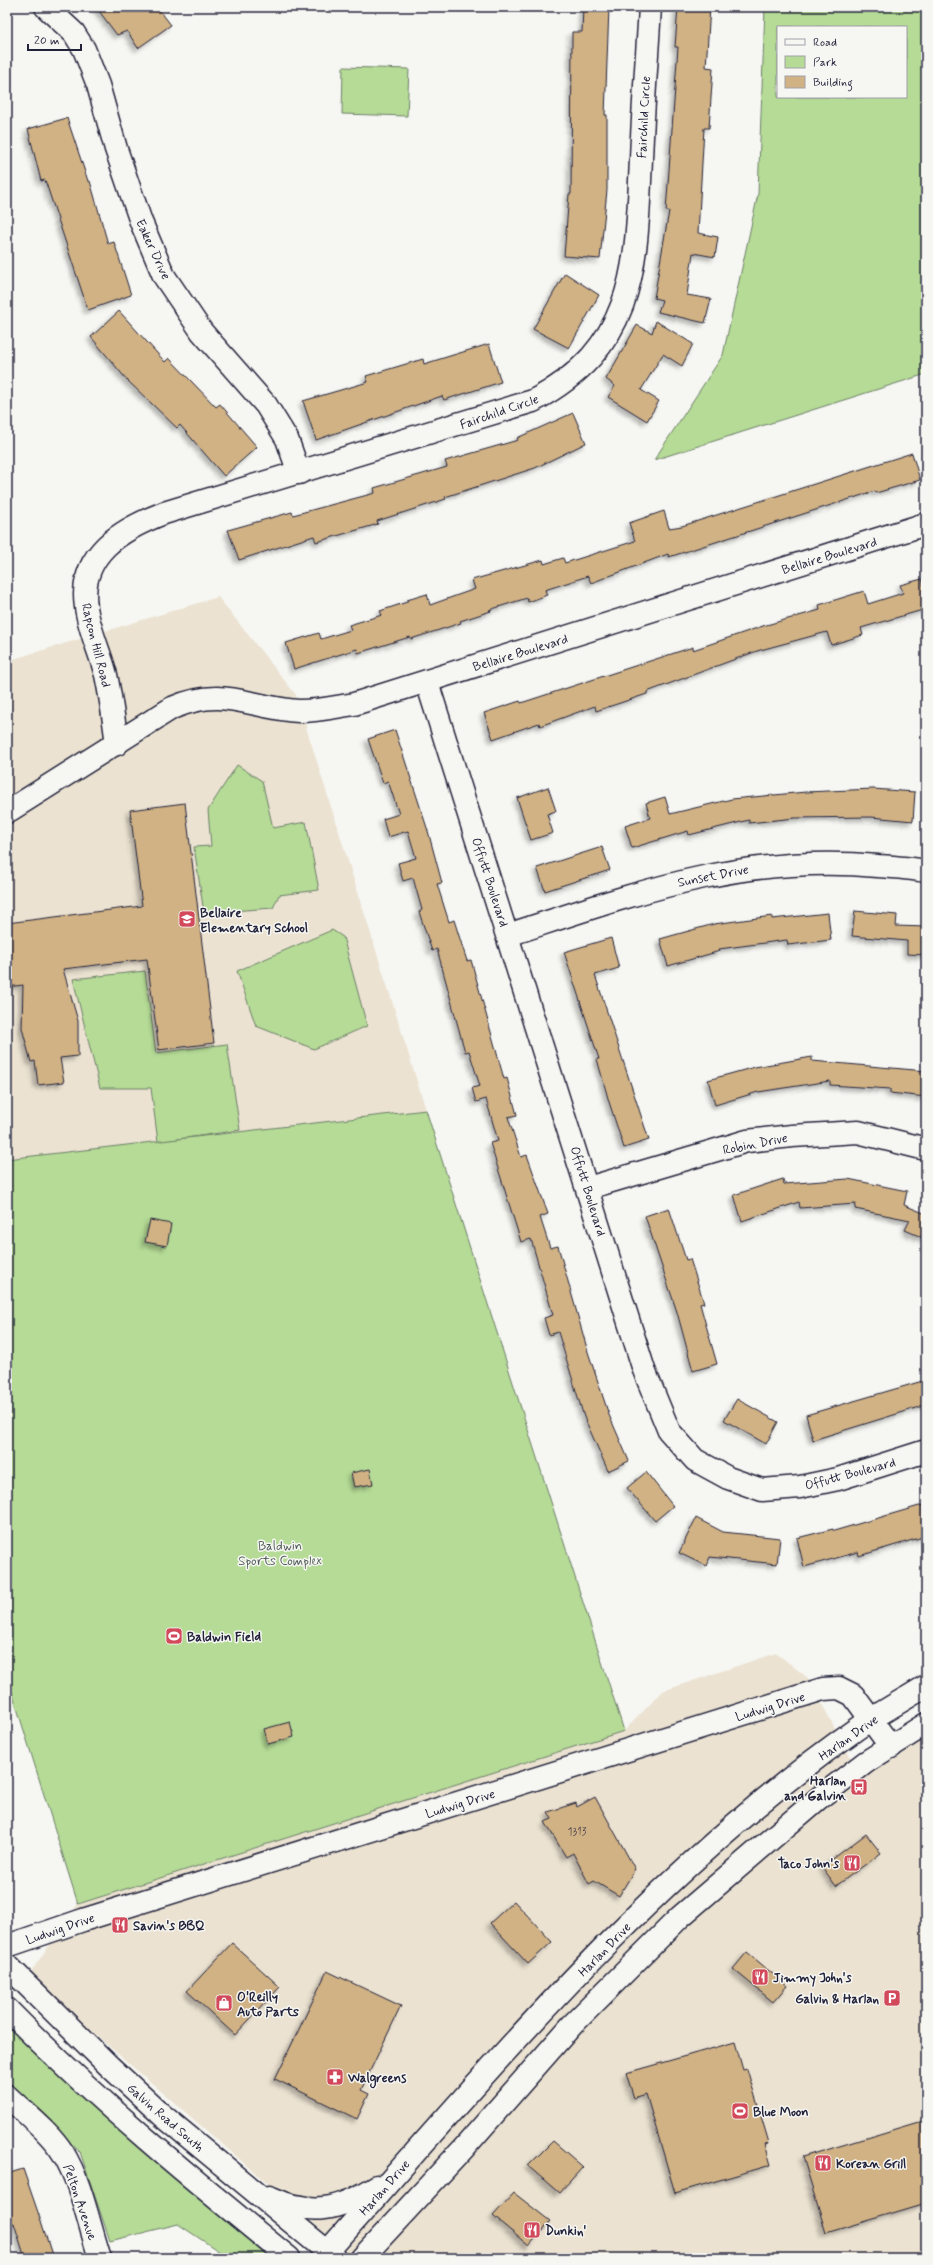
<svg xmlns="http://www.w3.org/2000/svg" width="933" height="2265" font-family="Mynerve,sans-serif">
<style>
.built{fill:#ebe2d1}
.green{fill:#b5db96;stroke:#6c7e68;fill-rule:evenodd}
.building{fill:#d1b284;stroke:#22223b;filter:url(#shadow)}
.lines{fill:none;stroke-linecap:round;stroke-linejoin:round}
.minor-casing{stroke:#22223b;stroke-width:25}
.major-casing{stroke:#22223b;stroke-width:25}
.minor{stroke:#f6f6f2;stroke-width:22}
.major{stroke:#f6f6f2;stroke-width:22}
.labels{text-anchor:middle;stroke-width:3;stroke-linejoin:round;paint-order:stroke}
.number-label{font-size:11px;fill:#4e464d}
.street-label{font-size:13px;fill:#22223b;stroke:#f6f6f2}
.poi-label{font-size:13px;font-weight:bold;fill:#22223b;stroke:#f6f6f2;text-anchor:start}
.park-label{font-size:13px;fill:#4e5a56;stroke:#f6f6f2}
</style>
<defs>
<filter id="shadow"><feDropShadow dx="-3.5" dy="3.5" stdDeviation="2" flood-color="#0004"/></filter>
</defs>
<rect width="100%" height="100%" fill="#f6f6f2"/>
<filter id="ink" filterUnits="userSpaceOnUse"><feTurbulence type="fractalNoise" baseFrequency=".025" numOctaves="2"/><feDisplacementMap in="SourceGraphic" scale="8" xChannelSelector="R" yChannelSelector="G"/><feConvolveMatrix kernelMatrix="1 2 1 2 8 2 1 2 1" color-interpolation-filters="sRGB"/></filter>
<g filter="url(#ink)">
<g class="built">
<path d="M218,597l78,98 130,415 -419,49v-498z"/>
<path d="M776,1653l32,25 54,101 64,-42v521h-582l5,-4 -321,-278 50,-72 546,-173 39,-40z"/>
</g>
<g class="green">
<path d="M765,7h161v367l-272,86 69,-105 35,-161zM778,27h128v70h-128z"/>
<path d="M343,67l66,2 -2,47 -65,-2z"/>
<path d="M237,765l25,16 11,47 33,-6 13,68 -40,5 -6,13 -69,5 -10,-66 17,-1 -3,-36z"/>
<path d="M332,930l11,7 24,89 -53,23 -58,-23 -19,-55z"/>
<path d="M145,971l11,82 71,-9 13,86 -82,12 -7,-54h-51l-27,-109z"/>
<path d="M426,1110l198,621 -546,173 -71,-228v-517z"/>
<path d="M7,2022l131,123 131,113h-40l-51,-34 -68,17 -30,-89 -73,-68z"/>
</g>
<g class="building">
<path d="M96,7h61l14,18 -33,23 -11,-17 -10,4z"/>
<path d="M583,7h26l-4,108h2v75l-7,69 -36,-3 5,-62h2l1,-162h10z"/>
<path d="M678,7h32l-4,60 7,1 -4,60h-5l-6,105 20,4 -3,20 -22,-4 -6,42 24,4 -6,24 -47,-11 4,-12 -8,-2 15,-87h-3l12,-164h-3z"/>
<path d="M67,118l21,63h2l18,63 6,-2 17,53 -43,15 -43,-130 -4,1 -13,-52z"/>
<path d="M565,273l34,22 -30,53 -36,-19z"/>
<path d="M119,311l46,51 4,-4 47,49 4,-3 37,43 -33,29 -44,-51 -3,3 -50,-48 -36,-43z"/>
<path d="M656,321l37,23 -11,22 -19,-12 -22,36 18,11 -12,20 -39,-24 7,-11 -9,-7 31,-54 15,8z"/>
<path d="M489,344l12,38 -57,18 -2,-4 -126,44 -13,-39 65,-19 -2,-6 57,-17 1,5z"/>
<path d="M573,413l13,30 -51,25 -90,29 1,2 -69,22 1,3 -62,18 -2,-6 -75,24 -11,-30 64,-18 1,3 82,-22 -1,-5 73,-21 -2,-6 73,-21 -1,-2z"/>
<path d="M912,453l8,27 -44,13 -1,-2 -206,66 -1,-3 -77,29 -3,-7 -43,14 2,5 -19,7 -1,-4 -38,12 2,1 -31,10 1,2 -50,16 -1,-2 -52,16 -1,-4 -63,20 -8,-26 33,-10 2,6 30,-9 -2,-5 33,-10 -2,-4 27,-9v-2l20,-6 3,11 45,-16 -3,-9 71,-20 1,4 19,-6 2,5 70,-22 -6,-18 35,-12 5,17 13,-2z"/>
<path d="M922,579l4,15v15l-65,19 2,7 -32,10 -4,-13 -70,19 -110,41v2l-51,17 -1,-5 -55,20 -1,-3 -46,16 -9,-26 36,-12 1,2 172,-56v3l70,-24 57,-16 -1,-5 45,-14 4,13 35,-11 -3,-8z"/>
<path d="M395,730l33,101 14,52 -5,1 12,38 5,-2 13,41 4,-1 33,119 3,-1 10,37 -9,2 13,40 6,-2 21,59 -8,3 10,31 8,-2 30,106 21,63 20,46 -21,10 -24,-54 -26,-85 -9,3 -5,-17 9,-3 -22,-76 -10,3 -31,-99 8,-2 -12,-42 -10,3 -4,-14 8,-2 -11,-35 -4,1 -28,-103 -5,2 -13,-39 3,-2 -9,-32 -10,3 -5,-18 18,-5 -8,-27 -20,6 -5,-18 16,-5 -11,-33 -5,2 -15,-44z"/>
<path d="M548,787l8,24 -9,3 6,19 -22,7 -14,-42z"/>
<path d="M873,789l42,3 -2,29 -42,-4 -76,1 -46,5v-3l-60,15 -1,-4 -56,17 -7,-22 25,-8 -4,-15 19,-6 5,17 62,-15 74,-7z"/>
<path d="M185,803l29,240 -55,7 -12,-91 -84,10 15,52v35l-18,2 4,24 -26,3 -3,-24 -4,1 -9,-34 1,-43 -16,2v-64l135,-17 -12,-96z"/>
<path d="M602,847l8,23 -65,21 -8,-23z"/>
<path d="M855,911l42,4 -1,11 30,1v28l-19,-1v-13l-55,-5z"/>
<path d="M828,913l3,27 -43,5 -1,-5 -68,9 1,2 -52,15 -8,-27 54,-15 58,-8v3z"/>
<path d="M611,938l8,30 -24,7 54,165 -25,8 -15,-46 -12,-43h2l-35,-107z"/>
<path d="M812,1057v4l114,10v26l-36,-4v-4l-60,-4v-4l-72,11 -43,13 -7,-25 47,-13z"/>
<path d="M783,1179l1,5 64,-5 59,12 -3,14 22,9v25l-21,-9 5,-10 -55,-11 1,-5 -56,4 -1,-6 -57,19 -8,-26z"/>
<path d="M669,1208l17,52 4,-1 14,44 -4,1 17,60 -24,7 -16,-59 -32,-96z"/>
<path d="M150,1220l21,4 -4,22 -22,-4z"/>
<path d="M926,1380v25l-113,35 -7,-25z"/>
<path d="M737,1399l41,23 -12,22 -42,-24z"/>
<path d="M370,1469l3,15 -19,3 -3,-14z"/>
<path d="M646,1472l27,34 -18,15 -28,-33z"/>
<path d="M926,1504v32l-67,20 -1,-4 -54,15 -7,-29 36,-9 1,2z"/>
<path d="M696,1518l27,14 57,6 -3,26 -67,-7 -4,9 -27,-13z"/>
<path d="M290,1722l4,15 -26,7 -4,-15z"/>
<path d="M595,1797l40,72 -16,27 -25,-15 -5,3 -16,-31 -7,4 -21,-35 7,-3 -4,-7 28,-9 1,4z"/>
<path d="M866,1834l15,19 -45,33 -14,-19z"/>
<path d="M514,1901l38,41 -24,22 -38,-41z"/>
<path d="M232,1943l48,44 -45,48 -48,-44z"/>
<path d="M747,1952l40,34 -14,16 -40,-33z"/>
<path d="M327,1971l74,35 -40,84 8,4 -12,25 -82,-40z"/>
<path d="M735,2042l8,28 4,-1 22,74 -4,1 6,21 -96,28 -29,-99 -12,4 -8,-25z"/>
<path d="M926,2120v83l-100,30 -23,-76z"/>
<path d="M553,2141l30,26 -24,26 -31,-27z"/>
<path d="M23,2169l18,52 12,37h-28l-11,-35 -7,3v-52z"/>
<path d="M514,2193l36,28 -21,25 -36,-30z"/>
</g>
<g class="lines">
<g class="minor-casing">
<g id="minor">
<path d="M46,7l28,26 10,16 14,36 18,64 25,73 23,54 38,56 64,73 21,34 12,34"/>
<path d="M427,682l217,688 25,61 26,29 33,18 34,12 38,-3 38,-8 88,-28"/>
<path d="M117,744c-3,-23 -6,-46 -11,-69 -6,-23 -17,-45 -20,-68 -8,-53 36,-78 78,-94l369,-112c105,-56 103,-137 108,-242 2,-51 6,-101 9,-152"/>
<path d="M7,812l165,-104c53,-23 76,0 127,3 19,0 36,-4 55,-7l572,-180"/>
<path d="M508,935c126,-41 234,-82 370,-69 16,1 32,2 48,5"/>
<path d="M588,1188l159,-47 45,-5 66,-4 68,17"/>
<path d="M7,1946l76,-26 740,-231 16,-1 14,7 38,52"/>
<path d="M7,2096c19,18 42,35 56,57 18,29 26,72 37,105"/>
</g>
</g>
<g class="major-casing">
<g id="major">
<path d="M7,1965l101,100 54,50 173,143"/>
<path d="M7,2009c88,90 184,169 282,249"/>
<path d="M269,2197c42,19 70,14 108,-11"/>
<path d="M324,2258l3,-6c164,-184 325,-379 528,-522 23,-16 47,-29 71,-44"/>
<path d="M362,2258l101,-109 109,-124 108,-108 139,-119 47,-36 60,-38"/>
</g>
</g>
<use href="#minor" class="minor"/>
<use href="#major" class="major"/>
</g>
</g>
<defs>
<g id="school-square" transform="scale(0.9)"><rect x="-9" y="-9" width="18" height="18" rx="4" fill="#d1495b" stroke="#f6f6f2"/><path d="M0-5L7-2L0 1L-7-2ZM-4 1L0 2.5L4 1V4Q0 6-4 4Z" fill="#fff"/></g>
<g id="stadium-square" transform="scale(0.9)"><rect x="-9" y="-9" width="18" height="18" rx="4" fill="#d1495b" stroke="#f6f6f2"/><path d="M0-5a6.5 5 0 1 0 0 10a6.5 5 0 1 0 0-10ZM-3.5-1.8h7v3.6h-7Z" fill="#fff"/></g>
<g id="bus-square" transform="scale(0.9)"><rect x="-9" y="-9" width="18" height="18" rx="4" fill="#d1495b" stroke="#f6f6f2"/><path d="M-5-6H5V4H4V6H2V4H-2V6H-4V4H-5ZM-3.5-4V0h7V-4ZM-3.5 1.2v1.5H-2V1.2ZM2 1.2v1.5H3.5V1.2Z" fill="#fff"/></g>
<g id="restaurant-square" transform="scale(0.9)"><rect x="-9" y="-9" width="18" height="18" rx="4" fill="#d1495b" stroke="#f6f6f2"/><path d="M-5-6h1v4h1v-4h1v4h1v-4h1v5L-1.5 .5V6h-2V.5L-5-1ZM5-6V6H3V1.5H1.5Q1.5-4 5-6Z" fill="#fff"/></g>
<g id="parking-square" transform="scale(0.9)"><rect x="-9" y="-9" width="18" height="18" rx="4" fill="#d1495b" stroke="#f6f6f2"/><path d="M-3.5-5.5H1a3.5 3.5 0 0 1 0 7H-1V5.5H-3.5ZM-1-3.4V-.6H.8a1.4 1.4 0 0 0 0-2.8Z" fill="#fff"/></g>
<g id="shop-square" transform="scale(0.9)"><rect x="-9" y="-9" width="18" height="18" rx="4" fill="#d1495b" stroke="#f6f6f2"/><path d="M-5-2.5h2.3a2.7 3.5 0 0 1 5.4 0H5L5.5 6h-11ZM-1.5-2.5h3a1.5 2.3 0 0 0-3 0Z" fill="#fff"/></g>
<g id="pharmacy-square" transform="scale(0.9)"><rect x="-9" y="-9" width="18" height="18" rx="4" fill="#d1495b" stroke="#f6f6f2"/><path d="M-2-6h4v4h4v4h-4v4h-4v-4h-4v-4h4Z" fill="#fff"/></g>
</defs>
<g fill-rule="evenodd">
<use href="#school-square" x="187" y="919"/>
<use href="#stadium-square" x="174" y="1636"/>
<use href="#bus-square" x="859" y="1787"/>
<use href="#restaurant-square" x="852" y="1863"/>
<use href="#restaurant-square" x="120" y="1925"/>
<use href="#restaurant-square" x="760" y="1977"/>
<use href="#parking-square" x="892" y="1998"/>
<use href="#shop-square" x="224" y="2003"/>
<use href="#pharmacy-square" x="335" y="2077"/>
<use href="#stadium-square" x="740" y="2111"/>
<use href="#restaurant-square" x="823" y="2163"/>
<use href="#restaurant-square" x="532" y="2230"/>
</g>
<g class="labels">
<g class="number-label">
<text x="577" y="1835">1313</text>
</g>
<g class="street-label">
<text transform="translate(643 117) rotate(-87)" y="5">Fairchild Circle</text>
<text transform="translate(154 249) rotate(65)" y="5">Eaker Drive</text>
<text transform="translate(499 411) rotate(-19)" y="5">Fairchild Circle</text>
<text transform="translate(829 555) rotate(-17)" y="5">Bellaire Boulevard</text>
<text transform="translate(97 645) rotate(76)" y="5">Rapcon Hill Road</text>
<text transform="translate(520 652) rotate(-17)" y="5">Bellaire Boulevard</text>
<text transform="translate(713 875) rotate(-11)" y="5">Sunset Drive</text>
<text transform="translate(491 882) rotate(72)" y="5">Offutt Boulevard</text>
<text transform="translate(755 1143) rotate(-11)" y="5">Robin Drive</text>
<text transform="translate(589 1191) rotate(73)" y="5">Offutt Boulevard</text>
<text transform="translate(850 1473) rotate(-15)" y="5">Offutt Boulevard</text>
<text transform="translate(770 1706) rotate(-17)" y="5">Ludwig Drive</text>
<text transform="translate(848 1737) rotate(-35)" y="5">Harlan Drive</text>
<text transform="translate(460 1803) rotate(-17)" y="5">Ludwig Drive</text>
<text transform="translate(60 1928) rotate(-19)" y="5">Ludwig Drive</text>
<text transform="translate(604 1949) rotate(-46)" y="5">Harlan Drive</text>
<text transform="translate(166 2117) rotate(41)" y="5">Galvin Road South</text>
<text transform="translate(384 2187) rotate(-49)" y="5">Harlan Drive</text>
<text transform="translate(81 2202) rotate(71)" y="5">Pelton Avenue</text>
</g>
<g class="poi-label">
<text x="200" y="917">Bellaire<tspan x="200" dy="15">Elementary School</tspan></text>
<text x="187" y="1641">Baldwin Field</text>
<text x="846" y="1785" text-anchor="end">Harlan<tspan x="846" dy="15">and Galvin</tspan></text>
<text x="839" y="1868" text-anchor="end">Taco John's</text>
<text x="133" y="1930">Savin's BBQ</text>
<text x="773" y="1982">Jimmy John's</text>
<text x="237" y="2001">O'Reilly<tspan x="237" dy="15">Auto Parts</tspan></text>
<text x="879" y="2003" text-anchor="end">Galvin &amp; Harlan</text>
<text x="348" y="2082">Walgreens</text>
<text x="753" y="2116">Blue Moon</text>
<text x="836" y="2168">Korean Grill</text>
<text x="545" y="2235">Dunkin'</text>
</g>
<g class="park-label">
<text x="280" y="1550">Baldwin<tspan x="280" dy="15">Sports Complex</tspan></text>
</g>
</g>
<rect width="933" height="2265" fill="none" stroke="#f6f6f2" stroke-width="24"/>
<rect x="12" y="12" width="909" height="2241" fill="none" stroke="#22223b" stroke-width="1.5" filter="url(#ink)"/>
<rect x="777" y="26" width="130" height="72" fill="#f6f6f2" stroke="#a1a1a9"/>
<rect x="785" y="39" width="20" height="6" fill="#f6f6f2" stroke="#a1a1a9"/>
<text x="813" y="46" font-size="12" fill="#22223b">Road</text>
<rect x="785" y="56" width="20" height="12" fill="#b5db96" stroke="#a1a1a9"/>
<text x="813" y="66" font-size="12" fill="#22223b">Park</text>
<rect x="785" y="76" width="20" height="12" fill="#d1b284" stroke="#a1a1a9"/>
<text x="813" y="86" font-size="12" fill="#22223b">Building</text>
<path d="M28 44v6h53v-6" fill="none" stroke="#22223b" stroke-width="2"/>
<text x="34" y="44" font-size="12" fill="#22223b" stroke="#f6f6f2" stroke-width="3" paint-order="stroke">20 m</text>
</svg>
